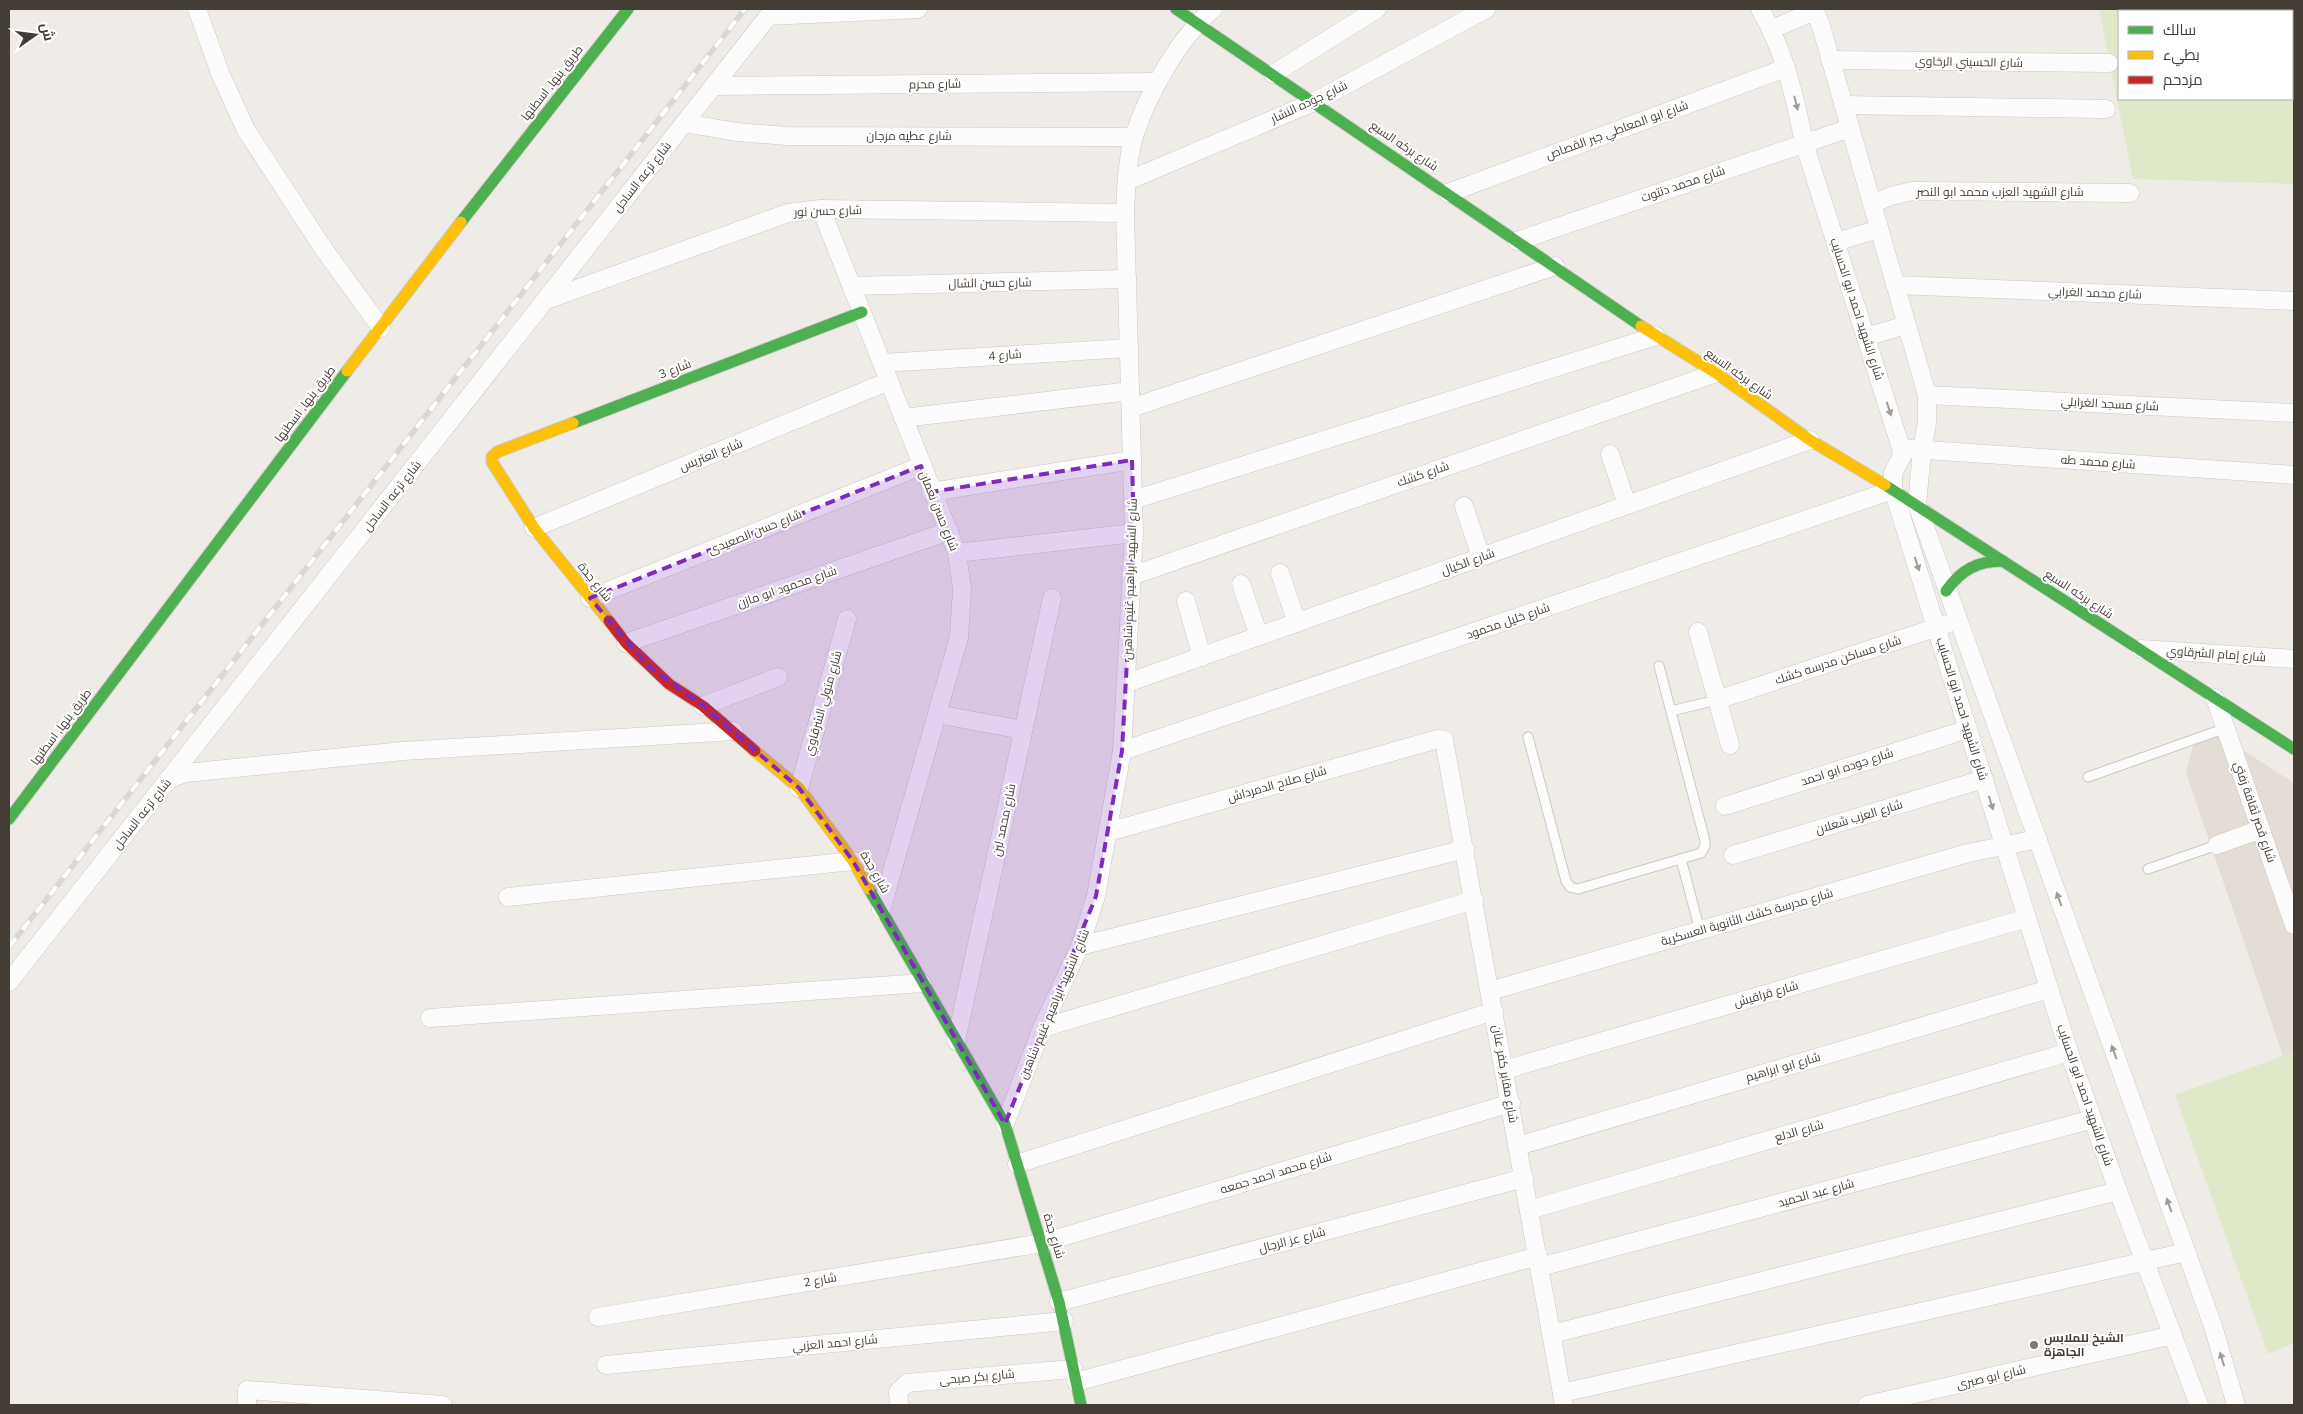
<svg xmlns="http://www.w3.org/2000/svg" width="2303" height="1414" font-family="Mulish,Cairo,sans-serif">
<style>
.residential{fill:#e3ddd5}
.green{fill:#dfe8c9;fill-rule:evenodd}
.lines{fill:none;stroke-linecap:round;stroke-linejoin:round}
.lane-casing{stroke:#cbc8c4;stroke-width:11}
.street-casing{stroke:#cbc8c4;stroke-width:19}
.fast-casing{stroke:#cec9c0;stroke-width:13}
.slow-casing{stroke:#cec9c0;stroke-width:13}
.jam-casing{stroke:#cec9c0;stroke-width:13}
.lane{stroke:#fdfcfc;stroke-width:9}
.street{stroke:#fdfcfc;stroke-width:18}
.fast{stroke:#4caf50;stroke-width:11}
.slow{stroke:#ffc107;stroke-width:11}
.jam{stroke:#c62828;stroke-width:11}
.rail-casing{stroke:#d9d8d8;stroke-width:5.5}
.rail{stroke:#fff;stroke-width:4;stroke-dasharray:11;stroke-linecap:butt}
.oneway{fill:#a09c98}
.marked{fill:#7b2cbf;fill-opacity:0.2;stroke:#7b2cbf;stroke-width:4;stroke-dasharray:10 6;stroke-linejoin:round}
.poi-dot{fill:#807a74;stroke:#fff;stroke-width:2}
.labels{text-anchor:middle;stroke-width:4;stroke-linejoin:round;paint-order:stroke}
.street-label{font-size:12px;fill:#443d35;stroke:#fff}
.poi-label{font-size:12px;font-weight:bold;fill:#443d35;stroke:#fff;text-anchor:start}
</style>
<rect width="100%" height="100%" fill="#efece8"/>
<path class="residential" d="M2221,736l73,47v269l-11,4 -97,-283 7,-28z"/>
<g class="green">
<path d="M2099,9h195v175l-161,-5zM2119,11h173v88h-173z"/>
<path d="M2294,1052v291l-26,11 -93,-259z"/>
</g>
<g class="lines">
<g class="lane-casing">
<g id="lane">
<path d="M1671,711l46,-11"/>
<path d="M1528,737l38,144 4,6 8,2 123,-36 4,-7v-5l-46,-175"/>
<path d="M2088,777l138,-49"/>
<path d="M1681,859l19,72"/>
<path d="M2148,869l69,-24"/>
</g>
</g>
<g class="street-casing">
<g id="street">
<path d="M197,9l23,64 26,57 77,118 58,80"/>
<path d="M1760,9c24,41 35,87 44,134l97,305 1,8 -9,17v17l176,562 49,139 81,214"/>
<path d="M1814,9l7,17 106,369v28l-5,27 -5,55 296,821 23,79"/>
<path d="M768,16l150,-7"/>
<path d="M1772,29l43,-18"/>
<path d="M1830,60l279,3"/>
<path d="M1273,74l104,-65"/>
<path d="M713,86l445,-4"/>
<path d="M1843,105l263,4"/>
<path d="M684,123l53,9 50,4 347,1"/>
<path d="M1127,181l187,-79 172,-93"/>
<path d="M1448,193l338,-125"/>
<path d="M1872,204l19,-8 21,-5 218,2"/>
<path d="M821,209l136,344 5,36 -3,48 -78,273"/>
<path d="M1517,241l333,-113"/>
<path d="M1836,242l43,-13"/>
<path d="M1895,285l399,16"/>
<path d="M852,286l275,-7"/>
<path d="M546,300l242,-87 33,-4 304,4"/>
<path d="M1866,337l40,-12"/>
<path d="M882,363l247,-15"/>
<path d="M1927,395l367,18"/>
<path d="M1131,408l424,-142"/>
<path d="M903,418l227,-27"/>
<path d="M1911,449l383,26"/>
<path d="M1610,454l17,51"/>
<path d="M931,492l201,-32"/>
<path d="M1133,500l523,-164"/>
<path d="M1464,506l17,51"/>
<path d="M534,528l355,-147"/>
<path d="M957,553l177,-20"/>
<path d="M1280,573l17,50"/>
<path d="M1131,576l585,-203"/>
<path d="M1241,584l18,52"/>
<path d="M590,598l331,-132"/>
<path d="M1186,601l16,56"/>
<path d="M1698,632l32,113"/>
<path d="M626,643l323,-112"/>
<path d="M2141,649l153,10"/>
<path d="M1127,683l683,-243"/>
<path d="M2215,698l79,227"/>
<path d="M1717,700l230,-76"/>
<path d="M703,706l75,-29"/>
<path d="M937,714l86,16"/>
<path d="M1122,751l771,-261"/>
<path d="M171,778l15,-5 217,-22 331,-20"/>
<path d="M799,788l48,-169"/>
<path d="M1725,806l243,-77"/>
<path d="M1108,832l330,-93 6,1 120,665"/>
<path d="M2217,845l44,-16"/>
<path d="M1733,855l251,-76"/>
<path d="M508,897l345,-36"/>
<path d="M1080,946l385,-97"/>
<path d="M9,982l765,-973"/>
<path d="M1490,991l478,-138 70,-14"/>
<path d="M430,1018l492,-35"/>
<path d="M1042,1028l432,-128"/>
<path d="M956,1041l96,-443"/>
<path d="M1504,1070l523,-152"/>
<path d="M1005,1124l37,-96 38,-82 16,-50 26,-145 12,-218 -9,-320c1,-25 2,-53 9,-77 14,-43 45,-98 79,-127"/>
<path d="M1518,1146l531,-157"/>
<path d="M1017,1164l477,-153"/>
<path d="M1529,1210l540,-158"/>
<path d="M1540,1267l553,-148"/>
<path d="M1059,1302l465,-124"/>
<path d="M598,1317l444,-74 469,-140"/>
<path d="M1552,1334l566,-143"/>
<path d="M606,1365l458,-44"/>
<path d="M1076,1382l462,-126"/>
<path d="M1562,1393l624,-141"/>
<path d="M247,1405v-15l196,15"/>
<path d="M899,1405l-1,-13 9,-9 166,-14"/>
<path d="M1867,1405l306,-70"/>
</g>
</g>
<g class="fast-casing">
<g id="fast">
<path d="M1176,9l465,317"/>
<path d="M461,222l167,-213"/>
<path d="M573,423l289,-111"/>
<path d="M1885,485l409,264"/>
<path d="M1946,591c15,-21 31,-30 57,-30"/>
<path d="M9,819l338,-448"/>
<path d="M869,889l136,235 54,178 22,103"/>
</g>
</g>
<g class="slow-casing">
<g id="slow">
<path d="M1641,326l75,47 94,67 75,45"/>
<path d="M347,371l114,-149"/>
<path d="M573,423l-76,29 -5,5v5l42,66 75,93"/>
<path d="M755,751l44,37 54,73 16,28"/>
</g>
</g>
<g class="jam-casing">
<path id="jam" d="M609,621l17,22 43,41 34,22 52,45"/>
</g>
<use href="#lane" class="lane"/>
<use href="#street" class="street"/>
<use href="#fast" class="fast"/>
<use href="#slow" class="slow"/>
<use href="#jam" class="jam"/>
<g class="rail-casing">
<path id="rail" d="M9,947l736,-938"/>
</g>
<use href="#rail" class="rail"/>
</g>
<defs><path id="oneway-solid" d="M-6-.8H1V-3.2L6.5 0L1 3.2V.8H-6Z" transform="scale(1.25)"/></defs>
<g class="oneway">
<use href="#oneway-solid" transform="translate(1796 103) rotate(76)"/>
<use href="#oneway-solid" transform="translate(1889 409) rotate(72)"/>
<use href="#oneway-solid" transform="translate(1917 564) rotate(72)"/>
<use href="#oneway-solid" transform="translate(1991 803) rotate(73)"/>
<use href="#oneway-solid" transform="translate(2059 899) rotate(-110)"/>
<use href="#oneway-solid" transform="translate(2114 1052) rotate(-110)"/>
<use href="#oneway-solid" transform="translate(2169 1205) rotate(-110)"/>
<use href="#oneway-solid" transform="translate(2222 1359) rotate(-107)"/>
</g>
<path class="marked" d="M1132,460l2,73 -12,218 -26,145 -91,228 -152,-263 -54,-73 -96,-82 -55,-40 -58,-68 331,-132 10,26z"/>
<circle class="poi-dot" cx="2034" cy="1345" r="5"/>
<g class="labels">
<g class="street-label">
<text transform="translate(1969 62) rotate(1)" y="4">شارع الحسيني الرخاوي</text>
<text transform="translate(552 83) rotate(-52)" y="4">طريق بنها, اسطنها</text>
<text transform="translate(935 84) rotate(-1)" y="4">شارع محرم</text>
<text transform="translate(1309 102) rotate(-25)" y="4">شارع جوده النشار</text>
<text transform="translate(1617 130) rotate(-20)" y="4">شارع ابو المعاطي جبر القصاص</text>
<text x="909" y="140">شارع عطيه مرجان</text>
<text transform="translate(1404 146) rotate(34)" y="4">شارع بركه السبع</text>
<text transform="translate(642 177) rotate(-52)" y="4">شارع ترعه الساحل</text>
<text transform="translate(1683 184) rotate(-19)" y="4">شارع محمد دنتوت</text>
<text x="2000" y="196">شارع الشهيد العزب محمد ابو النصر</text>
<text transform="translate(828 211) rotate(-2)" y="4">شارع حسن نور</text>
<text transform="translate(990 283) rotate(-1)" y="4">شارع حسن الشال</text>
<text transform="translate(2095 293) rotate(2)" y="4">شارع محمد الغرابي</text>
<text transform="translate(1857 309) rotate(72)" y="4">شارع الشهيد احمد ابو الحسايب</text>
<text transform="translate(1005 355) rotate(-4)" y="4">شارع 4</text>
<text transform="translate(675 369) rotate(-21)" y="4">شارع 3</text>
<text transform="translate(1739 374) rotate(35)" y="4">شارع بركه السبع</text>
<text transform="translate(305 404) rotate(-53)" y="4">طريق بنها, اسطنها</text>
<text transform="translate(2110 404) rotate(3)" y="4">شارع مسجد الغرابلي</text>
<text transform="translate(711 455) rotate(-22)" y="4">شارع العتريس</text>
<text transform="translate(2098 462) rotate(4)" y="4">شارع محمد طه</text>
<text transform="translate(1423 474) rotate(-19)" y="4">شارع كشك</text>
<text transform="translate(392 496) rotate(-52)" y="4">شارع ترعه الساحل</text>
<text transform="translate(939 511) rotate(68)" y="4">شارع حسن نعمان</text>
<text transform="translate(755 532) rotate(-22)" y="4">شارع حسن الصعيدى</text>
<text transform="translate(1468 562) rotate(-20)" y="4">شارع الكيال</text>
<text transform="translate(1130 579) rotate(-88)" y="4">شارع الشهيد ابراهيم غنيم شاهين</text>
<text transform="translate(595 582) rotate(51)" y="4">شارع جدة</text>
<text transform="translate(787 587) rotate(-19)" y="4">شارع محمود ابو مازن</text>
<text transform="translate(2079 594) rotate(33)" y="4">شارع بركه السبع</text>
<text transform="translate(1508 621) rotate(-19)" y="4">شارع خليل محمود</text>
<text transform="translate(2216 654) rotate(4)" y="4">شارع إمام الشرقاوي</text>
<text transform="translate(1838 660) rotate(-18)" y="4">شارع مساكن مدرسه كشك</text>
<text transform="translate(823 703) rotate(-74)" y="4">شارع متولي الشرقاوي</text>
<text transform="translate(1962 709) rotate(73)" y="4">شارع الشهيد احمد ابو الحسايب</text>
<text transform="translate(61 727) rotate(-53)" y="4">طريق بنها, اسطنها</text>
<text transform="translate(1847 767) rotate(-18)" y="4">شارع جوده ابو احمد</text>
<text transform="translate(1277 784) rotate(-16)" y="4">شارع صلاح الدمرداش</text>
<text transform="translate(2255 812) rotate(71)" y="4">شارع قصر ثقافة زفتي</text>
<text transform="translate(142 814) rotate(-52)" y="4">شارع ترعه الساحل</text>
<text transform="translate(1859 817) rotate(-17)" y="4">شارع العزب شعلان</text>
<text transform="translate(1004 820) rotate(-78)" y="4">شارع محمد لبن</text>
<text transform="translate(875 872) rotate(60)" y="4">شارع جدة</text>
<text transform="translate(1747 917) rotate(-16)" y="4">شارع مدرسة كشك الثانوية العسكرية</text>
<text transform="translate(1766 994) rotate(-16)" y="4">شارع قراقيش</text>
<text transform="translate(1054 1004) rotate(-67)" y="4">شارع الشهيد ابراهيم غنيم شاهين</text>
<text transform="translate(1783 1067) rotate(-16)" y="4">شارع ابو ابراهيم</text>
<text transform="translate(1505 1074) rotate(80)" y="4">شارع مقابر كفر عنان</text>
<text transform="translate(2085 1095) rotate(71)" y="4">شارع الشهيد احمد ابو الحسايب</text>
<text transform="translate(1799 1131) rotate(-16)" y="4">شارع الدلع</text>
<text transform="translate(1276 1173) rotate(-17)" y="4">شارع محمد احمد جمعه</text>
<text transform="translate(1816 1193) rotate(-15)" y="4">شارع عبد الحميد</text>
<text transform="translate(1054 1236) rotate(73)" y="4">شارع جدة</text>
<text transform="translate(1292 1240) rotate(-15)" y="4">شارع عز الرجال</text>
<text transform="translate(820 1280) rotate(-10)" y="4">شارع 2</text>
<text transform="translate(835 1343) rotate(-5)" y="4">شارع احمد العزبي</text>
<text transform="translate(977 1377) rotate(-5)" y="4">شارع بكر صبحى</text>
<text transform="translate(1991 1377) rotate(-13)" y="4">شارع ابو صبرى</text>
</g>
<g class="poi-label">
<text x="2044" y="1342">الشيخ للملابس<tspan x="2044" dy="14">الجاهزة</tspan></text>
</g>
</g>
<rect width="2303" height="1414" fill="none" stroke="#443d35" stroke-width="20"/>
<rect x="2118" y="10" width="175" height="90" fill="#ffffff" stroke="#b4b1ae"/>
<rect x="2128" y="26" width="25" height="8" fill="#4caf50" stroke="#b4b1ae"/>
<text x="2163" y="35" font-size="15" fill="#443d35">سالك</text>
<rect x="2128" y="51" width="25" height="8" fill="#ffc107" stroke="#b4b1ae"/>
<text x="2163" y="60" font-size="15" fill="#443d35">بطيء</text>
<rect x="2128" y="76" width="25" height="8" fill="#c62828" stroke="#b4b1ae"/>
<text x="2163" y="85" font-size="15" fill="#443d35">مزدحم</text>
<g transform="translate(35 35) rotate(76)" stroke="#ffffff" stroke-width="4" paint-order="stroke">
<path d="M0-4L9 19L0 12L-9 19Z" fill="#443d35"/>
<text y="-8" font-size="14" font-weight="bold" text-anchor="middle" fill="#443d35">ش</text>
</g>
</svg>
